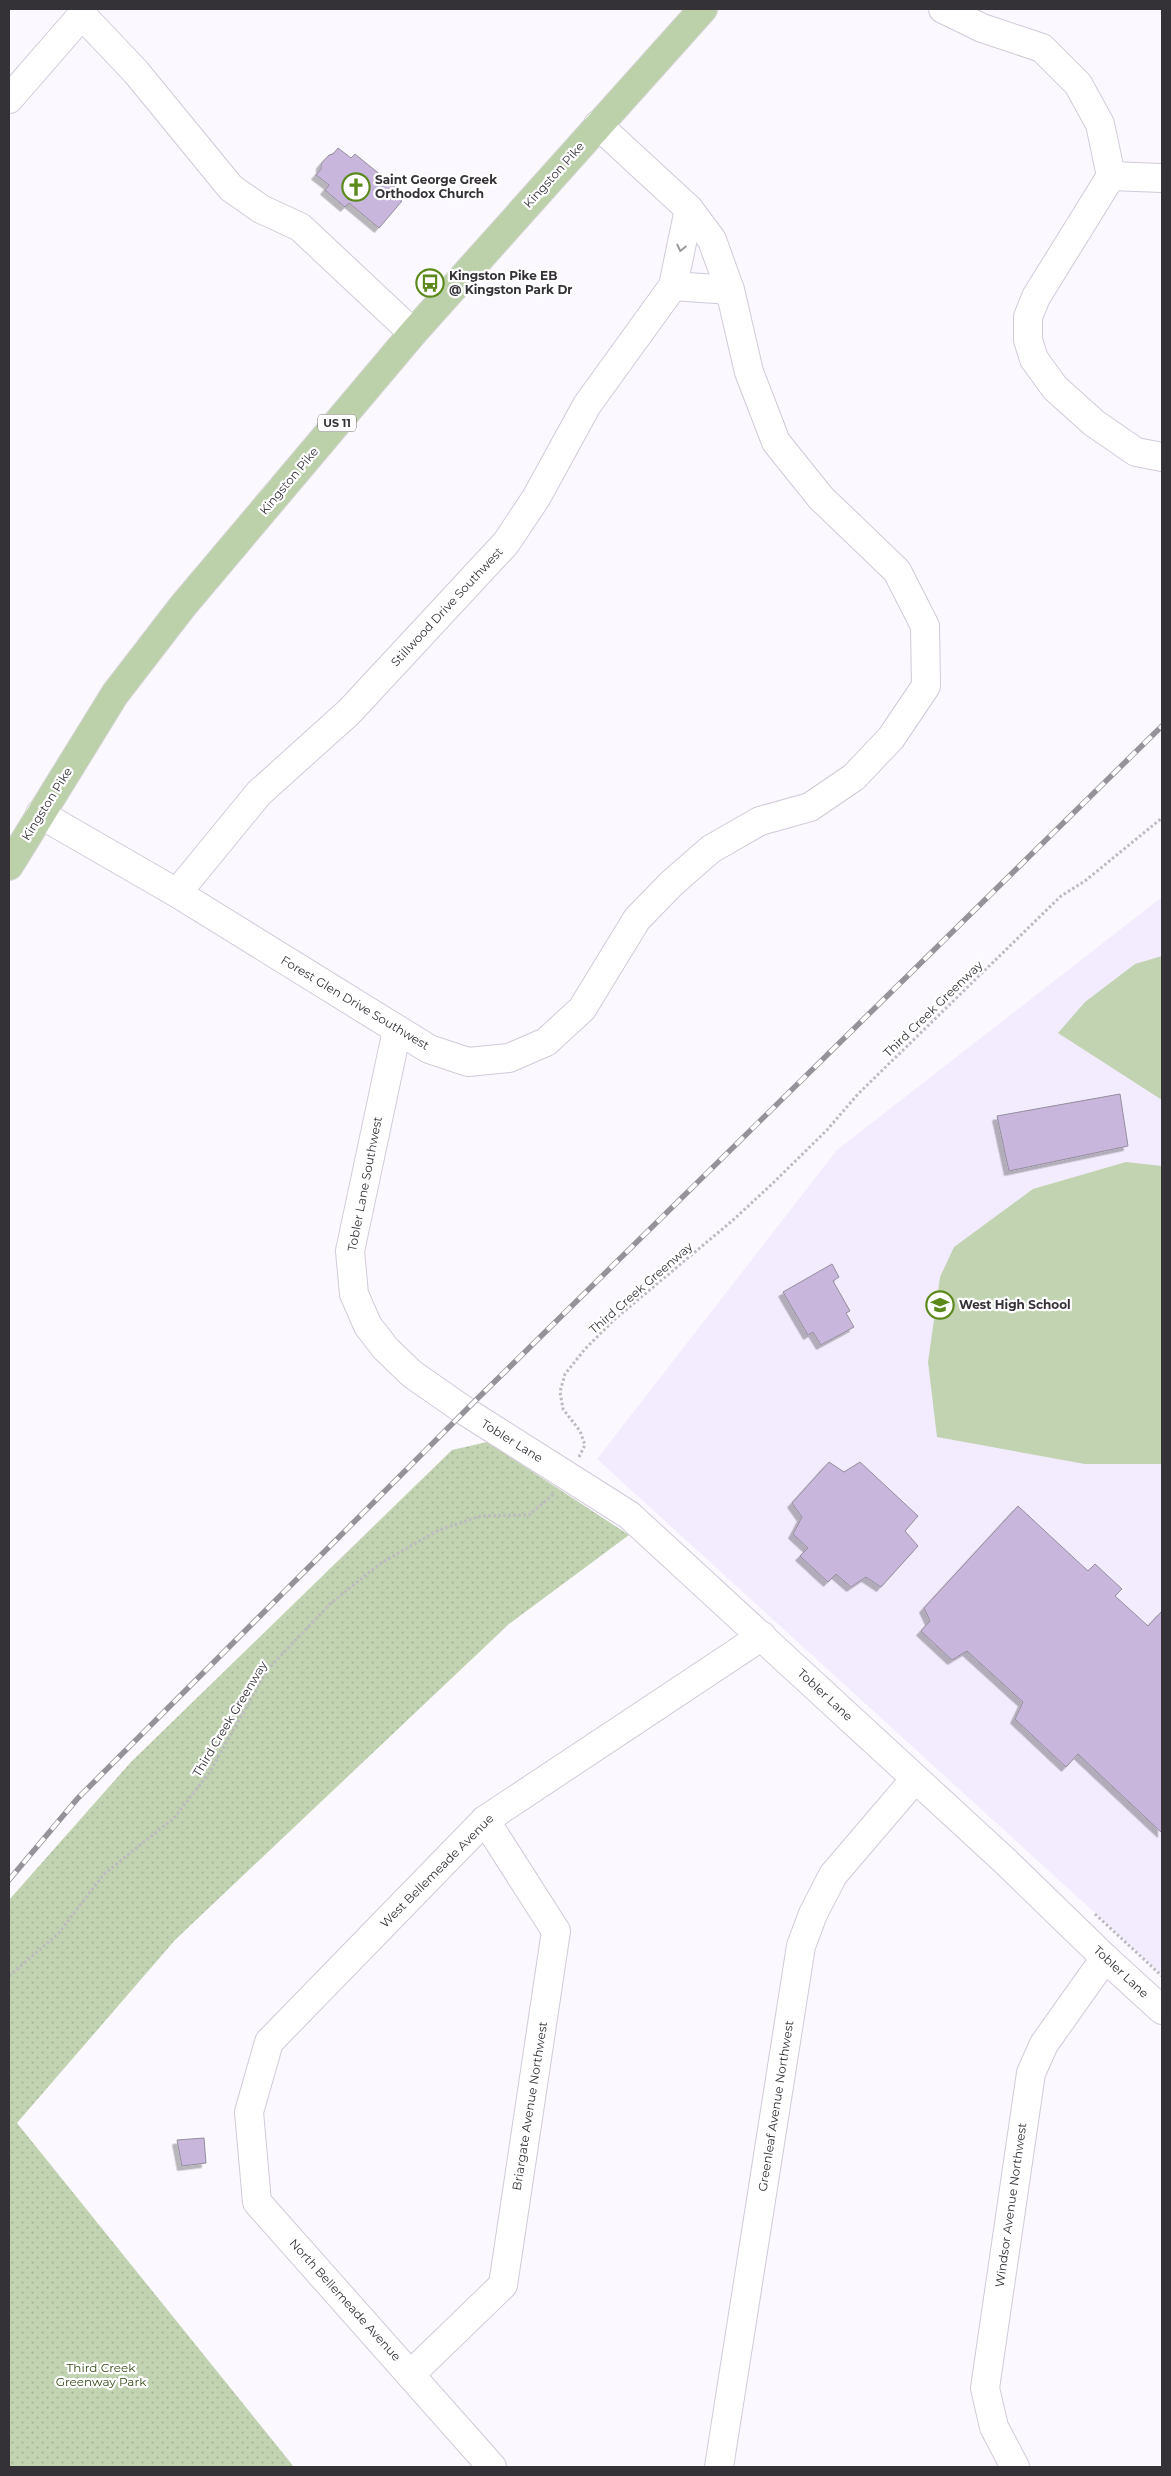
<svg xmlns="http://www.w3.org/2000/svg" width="1171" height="2476" font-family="Montserrat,sans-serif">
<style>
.built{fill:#f3ebfe}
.grass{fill:#c2d3b2}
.park{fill:url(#park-dots)}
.building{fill:#c8b6dc;stroke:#948e9d;filter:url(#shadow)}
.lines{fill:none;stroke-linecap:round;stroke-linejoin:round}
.minor-casing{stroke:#d1cada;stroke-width:30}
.major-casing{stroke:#d6d6d7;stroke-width:30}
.path{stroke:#bdbac0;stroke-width:3;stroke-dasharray:2.5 2.5;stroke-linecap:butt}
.minor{stroke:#fff;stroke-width:28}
.major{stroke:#bcd0aa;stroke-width:28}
.rail-casing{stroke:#959299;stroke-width:5.5}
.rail{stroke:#fff;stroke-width:4;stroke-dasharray:11;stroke-linecap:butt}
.oneway{stroke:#9a989b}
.labels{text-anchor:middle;stroke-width:4.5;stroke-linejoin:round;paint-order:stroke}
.shield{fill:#fff;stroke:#716f73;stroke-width:1}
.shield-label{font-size:11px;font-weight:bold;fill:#343137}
.street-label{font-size:12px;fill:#343137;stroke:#fff}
.poi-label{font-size:12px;font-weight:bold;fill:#343137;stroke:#fff;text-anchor:start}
.park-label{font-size:12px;fill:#334c15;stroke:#fff}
</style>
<defs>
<pattern id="park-dots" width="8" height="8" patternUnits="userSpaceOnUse" patternTransform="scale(1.25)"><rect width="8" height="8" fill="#c2d3b2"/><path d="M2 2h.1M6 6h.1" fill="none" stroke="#a7b69a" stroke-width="1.8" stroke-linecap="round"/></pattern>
<filter id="shadow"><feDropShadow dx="-4.5" dy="4.5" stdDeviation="0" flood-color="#0004"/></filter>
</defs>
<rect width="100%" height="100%" fill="#fbf8ff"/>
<path class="built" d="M1162,897v1077l-565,-515 240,-309z"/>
<g class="grass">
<path d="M1162,956v144l-104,-67 27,-31 50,-38z"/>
<path d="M1126,1162l36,4v298h-77l-148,-27 -9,-75 12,-85 14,-30 79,-58z"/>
</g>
<path class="park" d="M487,1442l142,93 -120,89 -334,316 -158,183 277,344h-285v-567l122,-138 321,-312z"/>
<g class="building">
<path d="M338,148l13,10 4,-4 44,36 -4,5 7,6 -23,27 -30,-25 -4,4 -20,-17 4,-5 -13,-10 5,-6v-5l8,-9 4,-1z"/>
<path d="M1120,1094l8,52 -119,25 -12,-55z"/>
<path d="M832,1264l7,13 -6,4 17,30 -4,2 8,14 -33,18 -8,-13 -5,3 -25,-43z"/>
<path d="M829,1462l15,10 16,-10 58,54 -13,15 13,15 -37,41 -15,-10 -15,10 -15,-13 -8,8 -28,-26 8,-8 -15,-14 9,-17 -10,-14z"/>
<path d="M1018,1506l70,65 7,-7 27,25 -7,7 33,30 14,-15v222l-84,-79 -12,13 -51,-48 8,-17 -56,-51 -15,9 -31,-29 9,-10 -6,-13z"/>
<path d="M204,2138l2,25 -24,3 -5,-26z"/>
</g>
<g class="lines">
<g class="minor-casing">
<g id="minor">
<path d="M943,9l39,19 60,20 36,36 22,40 11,52 -75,121 -8,20v23l6,19 21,29 39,35 42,29 26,5"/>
<path d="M9,99l73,-84 54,57 95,116 30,21 39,18 113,106"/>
<path d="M1111,176l51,2"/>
<path d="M673,286l57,4"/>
<path d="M40,814l137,79 252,156 39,13 41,-4 37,-16 36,-33 55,-90 35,-36 39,-34 49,-28 50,-14 44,-30 37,-39 35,-52 -1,-60 -28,-55 -76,-73 -45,-56 -27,-70 -19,-82 -18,-50 -23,-31 -91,-84"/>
<path d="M177,893l82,-100 90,-81 157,-169 30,-45 51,-93 86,-119 16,-77"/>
<path d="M397,1030l-47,221 4,43 14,32 18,23 26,25 53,37 164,104 375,345 101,98 57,52"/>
<path d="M411,2374l92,-89 53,-354 -71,-111"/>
<path d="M492,2467l-235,-265 -8,-90 20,-70 216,-222 277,-184"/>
<path d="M719,2467l82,-521 12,-32 20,-39 82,-96"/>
<path d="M1015,2467l-21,-40 -9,-39 46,-315 13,-29 61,-86"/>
</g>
</g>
<g class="major-casing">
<path id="major" d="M9,866l106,-172 67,-87 231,-274 290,-324"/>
</g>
<g class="path">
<path d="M579,1457l6,-12 -5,-14 -17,-22 -3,-17 5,-18 20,-25 30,-30 117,-98 40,-37 55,-54 31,-36 203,-198 24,-15 77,-63"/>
<path d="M1095,1914l67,62"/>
<path d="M9,1976l49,-42 46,-60 70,-56 35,-45 59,-104 63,-66 50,-40 56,-32 43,-15 49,-1 26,-22"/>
</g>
<use href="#minor" class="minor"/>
<use href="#major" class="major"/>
<g class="rail-casing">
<path id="rail" d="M9,1880l69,-82 400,-400 684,-672"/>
</g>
<use href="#rail" class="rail"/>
</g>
<defs><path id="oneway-chevron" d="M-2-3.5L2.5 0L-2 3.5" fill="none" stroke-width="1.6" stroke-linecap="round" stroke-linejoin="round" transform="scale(1.25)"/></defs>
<use class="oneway" href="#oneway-chevron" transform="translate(681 248) rotate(102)"/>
<defs>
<g id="church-ring" transform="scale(1.4375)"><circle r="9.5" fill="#fff" stroke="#5b891b" stroke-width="1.5"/><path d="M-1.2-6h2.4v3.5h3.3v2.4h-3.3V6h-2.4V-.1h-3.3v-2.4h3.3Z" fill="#5b891b"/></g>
<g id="bus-ring" transform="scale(1.4375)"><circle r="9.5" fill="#fff" stroke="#5b891b" stroke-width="1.5"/><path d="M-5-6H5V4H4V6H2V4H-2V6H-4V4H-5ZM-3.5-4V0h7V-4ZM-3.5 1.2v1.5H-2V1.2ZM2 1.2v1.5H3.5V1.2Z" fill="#5b891b"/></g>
<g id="school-ring" transform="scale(1.4375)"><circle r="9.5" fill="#fff" stroke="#5b891b" stroke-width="1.5"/><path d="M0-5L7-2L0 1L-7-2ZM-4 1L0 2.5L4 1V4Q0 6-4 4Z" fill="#5b891b"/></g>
</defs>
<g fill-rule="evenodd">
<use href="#church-ring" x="356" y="187"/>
<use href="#bus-ring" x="430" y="283"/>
<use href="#school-ring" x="940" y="1305"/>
</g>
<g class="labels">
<rect class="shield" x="318" y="414.5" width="38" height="17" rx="4"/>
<g class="shield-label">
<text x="337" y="427">US 11</text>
</g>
<g class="street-label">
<text transform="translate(554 175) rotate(-48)" y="4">Kingston Pike</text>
<text transform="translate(289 481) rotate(-50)" y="4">Kingston Pike</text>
<text transform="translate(447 607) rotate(-47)" y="4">Stillwood Drive Southwest</text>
<text transform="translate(47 804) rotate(-58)" y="4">Kingston Pike</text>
<text transform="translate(355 1003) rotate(31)" y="4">Forest Glen Drive Southwest</text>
<text transform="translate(933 1009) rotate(-44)" y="4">Third Creek Greenway</text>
<text transform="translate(365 1184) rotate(-79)" y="4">Tobler Lane Southwest</text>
<text transform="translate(641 1288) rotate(-41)" y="4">Third Creek Greenway</text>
<text transform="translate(512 1441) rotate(32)" y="4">Tobler Lane</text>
<text transform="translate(825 1695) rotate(43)" y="4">Tobler Lane</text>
<text transform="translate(230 1719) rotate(-59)" y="4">Third Creek Greenway</text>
<text transform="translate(437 1871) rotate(-45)" y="4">West Bellemeade Avenue</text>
<text transform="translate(1121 1972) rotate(43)" y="4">Tobler Lane</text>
<text transform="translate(530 2106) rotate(-81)" y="4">Briargate Avenue Northwest</text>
<text transform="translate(776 2106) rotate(-81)" y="4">Greenleaf Avenue Northwest</text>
<text transform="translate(1011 2205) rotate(-82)" y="4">Windsor Avenue Northwest</text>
<text transform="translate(345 2300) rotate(48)" y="4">North Bellemeade Avenue</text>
</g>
<g class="poi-label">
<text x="375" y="184">Saint George Greek<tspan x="375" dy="14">Orthodox Church</tspan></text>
<text x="449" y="280">Kingston Pike EB<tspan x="449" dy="14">@ Kingston Park Dr</tspan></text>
<text x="959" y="1309">West High School</text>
</g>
<g class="park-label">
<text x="101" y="2372">Third Creek<tspan x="101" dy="14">Greenway Park</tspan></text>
</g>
</g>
<rect width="1171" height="2476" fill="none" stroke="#343137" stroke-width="20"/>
</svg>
